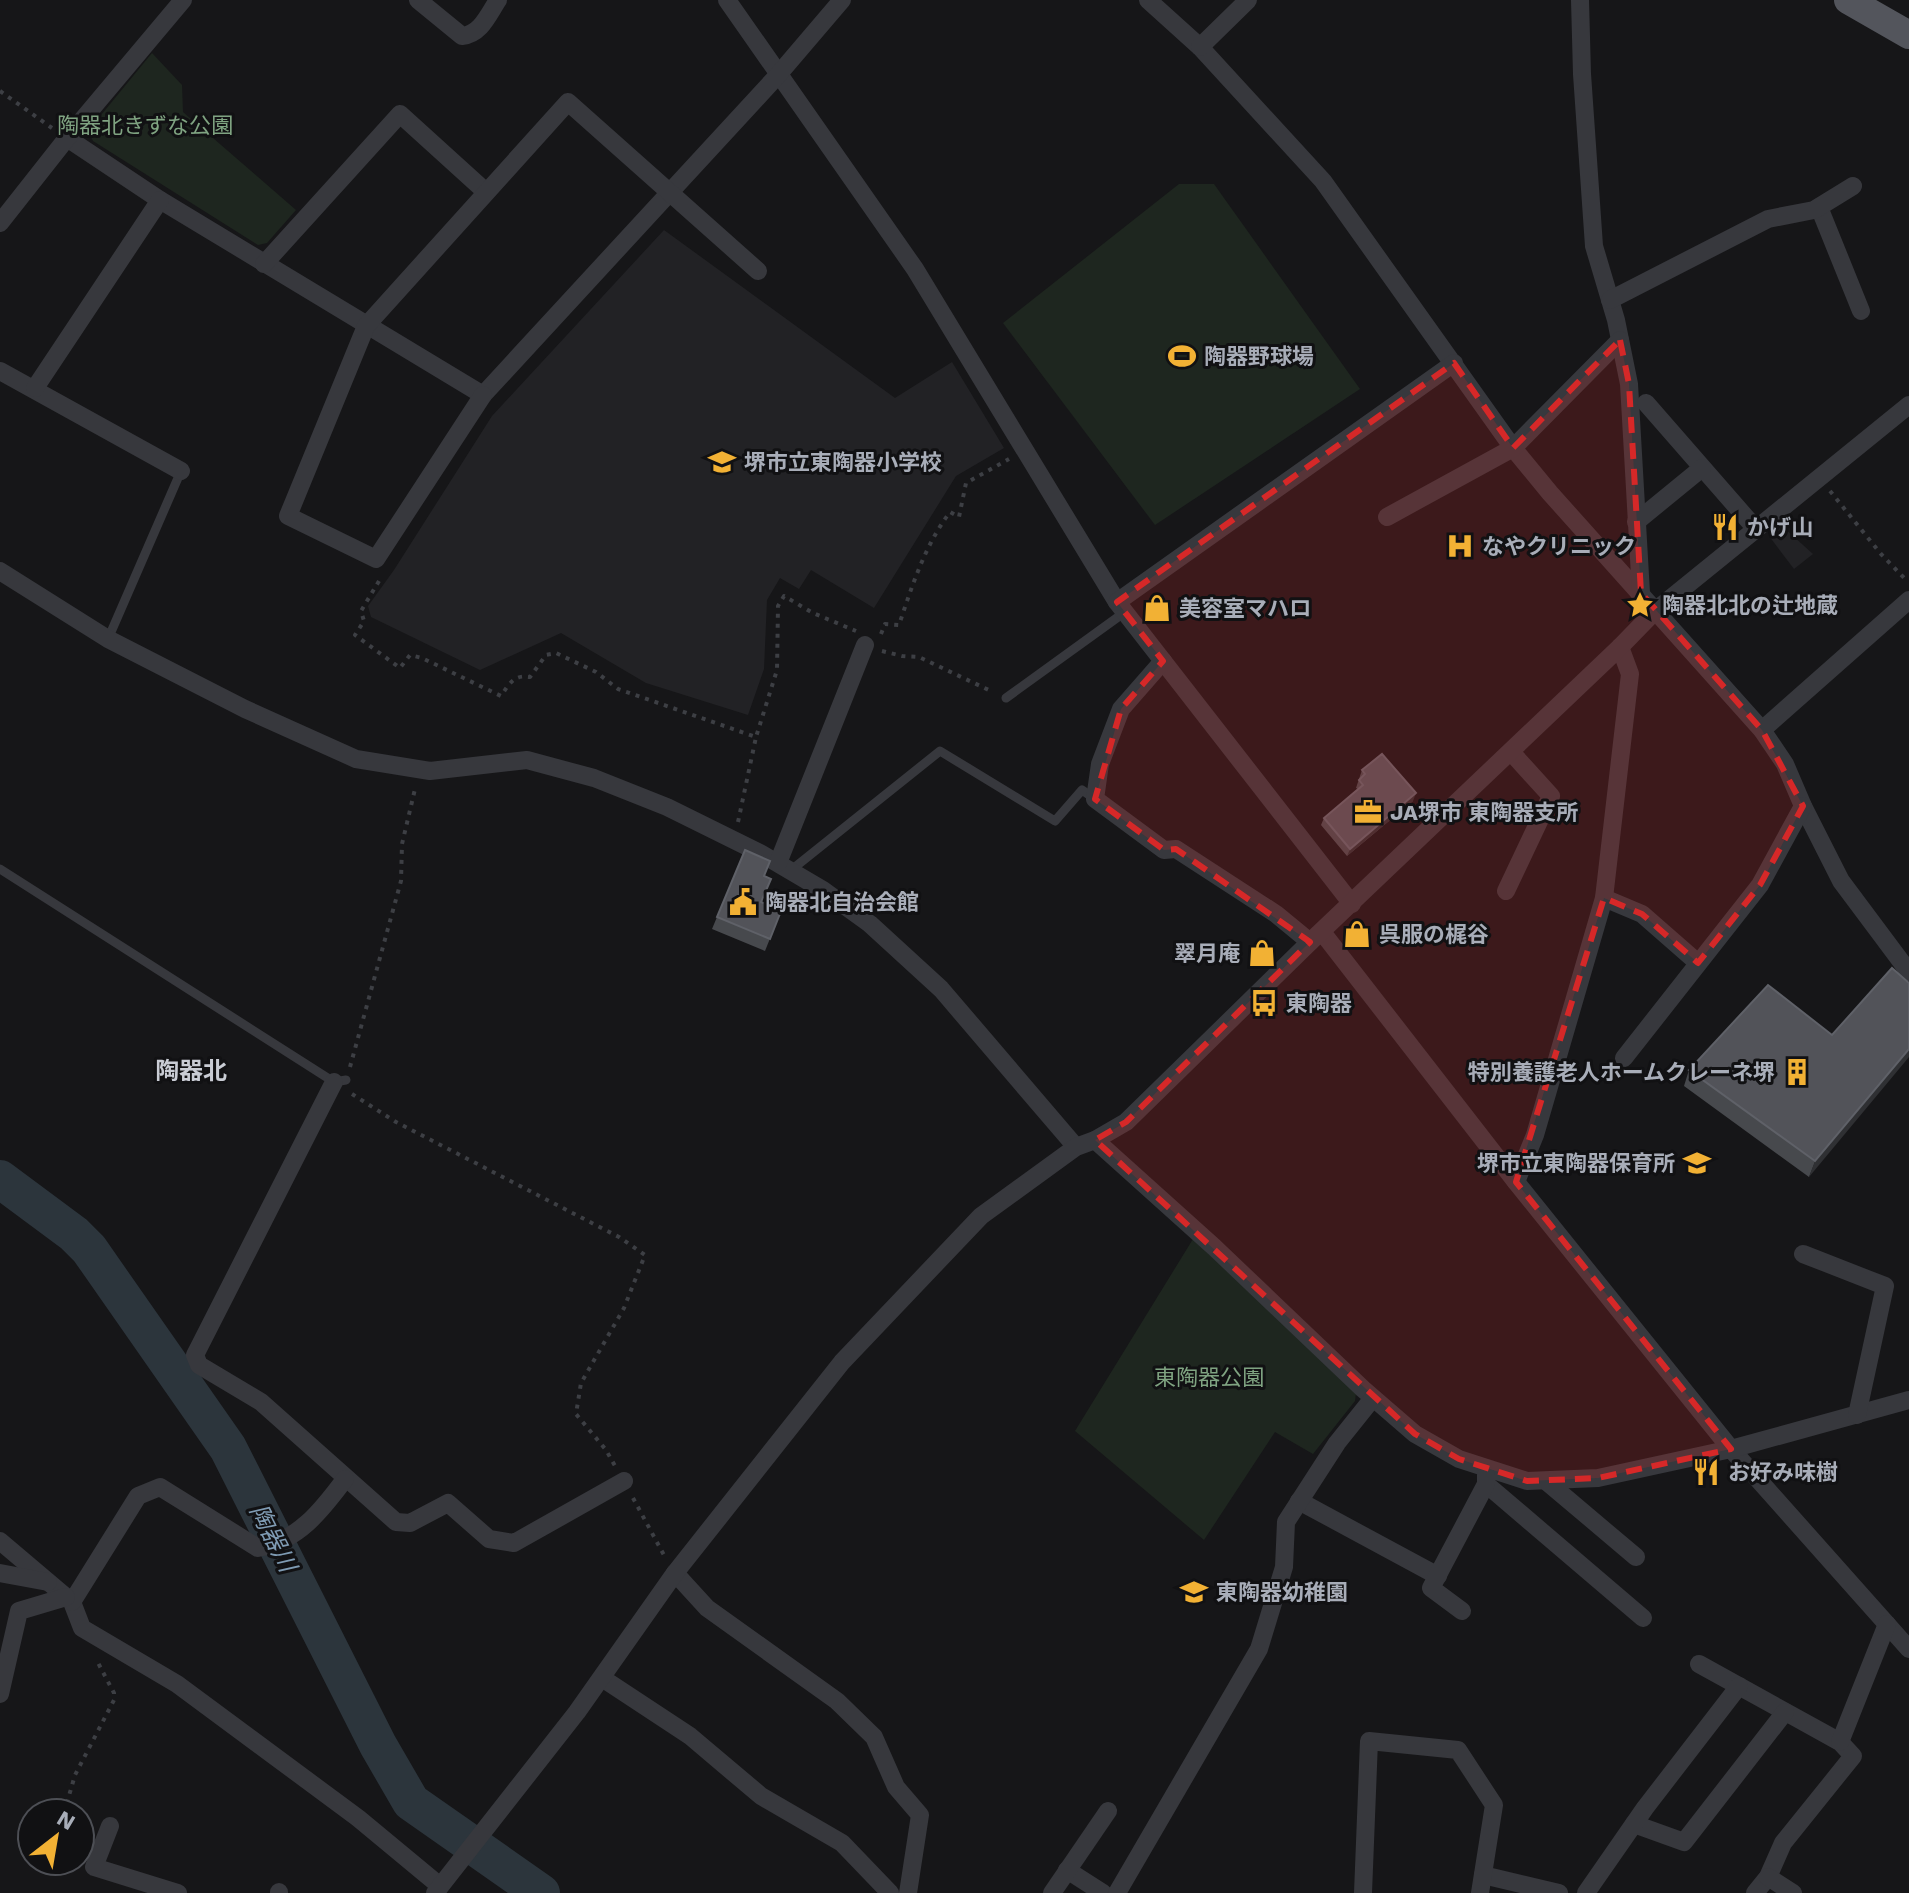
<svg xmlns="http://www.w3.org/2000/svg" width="1909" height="1893" font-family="'Work Sans','Noto Sans JP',sans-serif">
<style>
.built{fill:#222225}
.green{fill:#1e261f}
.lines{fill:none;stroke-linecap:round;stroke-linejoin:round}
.river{stroke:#2c353c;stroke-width:38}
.path{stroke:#3d3f44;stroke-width:4;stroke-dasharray:4 6;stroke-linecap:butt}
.lane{stroke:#37383d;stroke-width:9}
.street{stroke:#37383d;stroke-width:18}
.primary{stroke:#53555c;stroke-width:28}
.wall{fill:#47494d}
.shaded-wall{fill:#2f3033}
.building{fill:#525359;stroke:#5f6168;stroke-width:2}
.marked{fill:#d62828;fill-opacity:0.2;stroke:#d62828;stroke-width:6;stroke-dasharray:16 10;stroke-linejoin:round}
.labels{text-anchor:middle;stroke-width:6;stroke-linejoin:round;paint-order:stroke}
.park-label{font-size:22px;fill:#7fa381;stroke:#111113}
.poi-label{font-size:22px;font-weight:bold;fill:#a8adb8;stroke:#111113;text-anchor:start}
.neighbourhood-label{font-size:24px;font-weight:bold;fill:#c9ccd4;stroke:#111113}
.water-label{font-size:24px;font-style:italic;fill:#7f9bb3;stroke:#111113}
</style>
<rect width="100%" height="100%" fill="#161618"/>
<g class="built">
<path d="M664,230l231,168 57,-36 52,86 -48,28 -82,132 -63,-38 -12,19 -19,-11 -13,22 -3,69 -16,46 -102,-32 -85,-50 -81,37 -109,-53 -3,-11 26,-36 98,-154z"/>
<path d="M1782,526l31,28 -19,15 -25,-33z"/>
</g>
<g class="green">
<path d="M152,53l30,32 1,27 113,98 -29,33 -9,2 -165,-104 -5,-10z"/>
<path d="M1179,184h35l146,205 -205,136 -152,-202z"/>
<path d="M1193,1239l163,154 -1,8 -42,53 -38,-22 -71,108 -129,-109z"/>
</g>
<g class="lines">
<path class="river" d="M0,1179l74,55 15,15 139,199 150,297 33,57 130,91"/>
<g class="path">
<path d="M0,91l52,37"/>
<path d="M1830,491l51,63 26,27"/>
<path d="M379,581l-18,30 3,10 -9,14 45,33 10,-13 12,3 79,38c8,-12 13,-22 29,-19l16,-22 10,-2 40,19 22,17 138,48 21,-67 1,-64 6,-10 29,17 43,18"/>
<path d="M881,634l4,-10 14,1c13,-39 26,-80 51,-113l9,5 7,-34 43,-24"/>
<path d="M882,651l20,5 17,1 74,35"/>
<path d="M738,822l18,-85"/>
<path d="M350,1067l51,-186 1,-37 13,-55"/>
<path d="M352,1094l44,28 223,115 26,18 -21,53 -43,75 -5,31 30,36 9,16"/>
<path d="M633,1498l32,59"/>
<path d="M64,1813l11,-38 39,-75v-7l-18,-34"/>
</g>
<g class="lane">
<path d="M108,639l73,-168"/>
<path d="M1006,698l119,-86"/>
<path d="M0,869l334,213 12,-2"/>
<path d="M790,871l150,-120 115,70 27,-31 13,9"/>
</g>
<g class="street">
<path d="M418,0l44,36c19,-2 26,-21 36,-36"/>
<path d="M727,0l188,269 202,333 235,302"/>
<path d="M1148,0l52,47 123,134 190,267 37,45 212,237 23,34 18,42 38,75 68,91"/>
<path d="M1580,0l2,74 12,172 22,74 13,64 12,209"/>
<path d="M1200,47l48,-47"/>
<path d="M67,138l93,62 323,195 295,-320 64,-75"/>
<path d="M1819,207l42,104"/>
<path d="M0,223l67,-85 116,-138"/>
<path d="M264,264l136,-150 86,78"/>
<path d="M1610,300l158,-81 46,-9 39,-24"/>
<path d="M0,371l181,100"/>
<path d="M35,388l125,-188"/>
<path d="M483,395l-107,164 -88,-43 78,-190 202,-224 190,169"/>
<path d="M1646,403l110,126"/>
<path d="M1387,517l126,-69 107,-108"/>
<path d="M1636,522l66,-54"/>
<path d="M0,571l108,68 137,70 111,50 74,12 97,-11 67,18 73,29 93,46 63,37 47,34 71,65 135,158"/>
<path d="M1117,602l337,-239"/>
<path d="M1163,661l-42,48 -21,55 -5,35 69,51 12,-1 100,65 34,28"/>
<path d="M1762,730l147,-130"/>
<path d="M778,863l87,-218"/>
<path d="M1506,891l45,-95 -40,-44"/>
<path d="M1604,898l38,16 56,49"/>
<path d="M1322,932l194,250 215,267 178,200"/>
<path d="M1624,1058l136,-173 43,-79"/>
<path d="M334,1082l-139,273 4,10 62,37 135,120 14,1 38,-20 41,36 25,4 110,-62"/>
<path d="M1095,1140l119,107 149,142 52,45 44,25 68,22 71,-3 133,-29 178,-49"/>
<path d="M1516,1182l19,-47 69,-237 26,-224 -10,-27"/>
<path d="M1803,1254l82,32 -28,129"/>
<path d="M1546,1481l90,76"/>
<path d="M1486,1484l157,134"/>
<path d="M1299,1501l139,75"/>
<path d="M0,1541l72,61 10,26 95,56 181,134 82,68"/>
<path d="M0,1573l48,9"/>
<path d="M675,1573l32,35 130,93 37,36 22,50 24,28 -12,78"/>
<path d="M72,1602l66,-106 22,-9 98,61c40,-7 64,-38 87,-69"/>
<path d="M1462,1611l-31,-23 55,-104v-9"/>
<path d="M1699,1664l141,78 13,14 -70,87 -15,34 -13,16"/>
<path d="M602,1678l88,58 71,60 81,47 48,50"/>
<path d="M0,1694l19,-83 47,-14"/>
<path d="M1840,1742l47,-118"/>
<path d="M1634,1824l50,18 101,-130"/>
<path d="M110,1826l-16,41 84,26"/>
<path d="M1067,1870l36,23"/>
<path d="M1483,1875l76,18"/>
<path d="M1768,1877l25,16"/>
<path d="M279,1893v-1"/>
<path d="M435,1893l142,-181 98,-139 167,-211 139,-146 95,-69 19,-7 31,-18 184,-180 310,-295 35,-36 254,-206"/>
<path d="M1052,1893l56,-82"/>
<path d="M1117,1893l142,-244 25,-82 2,-45 51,-79 36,-45"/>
<path d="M1363,1893l6,-152 89,9 36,55 -14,88"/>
<path d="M1586,1893l59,-85 94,-122"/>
</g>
<path class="primary" d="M1848,0l61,35"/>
</g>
<g class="wall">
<path d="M1362,770l51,31 -66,55 -26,-31 3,-7 34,-29 -2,-1z"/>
<path d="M764,876l-2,27 19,8 -16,40 -53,-22 5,-12z"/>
<path d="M1892,968l-83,209 -125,-91 5,-16 143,-35z"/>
</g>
<g class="shaded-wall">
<path d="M1416,793l-3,8 -66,55 3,-7z"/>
<path d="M1909,1049v8l-100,120 6,-16z"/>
</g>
<g class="building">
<path d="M1382,754l34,39 -66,56 -26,-31 39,-33 -4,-5 6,-6 -3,-4z"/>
<path d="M745,850l25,11 -6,15 7,3 -10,23 20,9 -11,28 -53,-22z"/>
<path d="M1892,968l17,15v66l-94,112 -126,-91 79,-85 64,50z"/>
</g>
<path class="marked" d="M1620,340l9,44 12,209 121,137 41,76 -43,79 -62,78 -56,-49 -38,-16 -88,284 215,267 -133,29 -71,3 -68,-22 -44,-25 -320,-294 31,-18 184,-180 -134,-93 -12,1 -69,-51 26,-90 42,-48 -46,-59 337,-239 59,85z"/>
<defs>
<g id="stadium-bare" transform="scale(2.16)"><path d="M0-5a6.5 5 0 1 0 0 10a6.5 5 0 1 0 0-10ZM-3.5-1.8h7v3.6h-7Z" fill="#f2b134" stroke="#111113" stroke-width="2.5" paint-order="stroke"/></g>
<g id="school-bare" transform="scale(2.16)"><path d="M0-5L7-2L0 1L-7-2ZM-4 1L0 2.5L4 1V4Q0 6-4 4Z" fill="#f2b134" stroke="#111113" stroke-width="2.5" paint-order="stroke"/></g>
<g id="restaurant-bare" transform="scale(2.16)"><path d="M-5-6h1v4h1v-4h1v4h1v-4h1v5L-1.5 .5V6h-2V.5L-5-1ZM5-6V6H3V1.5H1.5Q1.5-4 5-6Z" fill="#f2b134" stroke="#111113" stroke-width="2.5" paint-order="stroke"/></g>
<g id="hospital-bare" transform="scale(2.16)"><path d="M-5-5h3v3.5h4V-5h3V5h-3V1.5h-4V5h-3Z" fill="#f2b134" stroke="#111113" stroke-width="2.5" paint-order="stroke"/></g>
<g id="sight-bare" transform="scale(2.16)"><path d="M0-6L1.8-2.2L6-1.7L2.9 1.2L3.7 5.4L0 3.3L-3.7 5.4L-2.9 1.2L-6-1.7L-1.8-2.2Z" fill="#f2b134" stroke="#111113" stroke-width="2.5" paint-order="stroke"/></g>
<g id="shop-bare" transform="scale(2.16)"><path d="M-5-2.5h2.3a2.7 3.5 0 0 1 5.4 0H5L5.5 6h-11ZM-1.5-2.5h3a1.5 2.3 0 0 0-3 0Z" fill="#f2b134" stroke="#111113" stroke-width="2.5" paint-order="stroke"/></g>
<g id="office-bare" transform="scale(2.16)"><path d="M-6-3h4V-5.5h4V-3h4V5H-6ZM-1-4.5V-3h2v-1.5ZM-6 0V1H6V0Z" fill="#f2b134" stroke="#111113" stroke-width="2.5" paint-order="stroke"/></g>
<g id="civic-bare" transform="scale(2.16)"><path d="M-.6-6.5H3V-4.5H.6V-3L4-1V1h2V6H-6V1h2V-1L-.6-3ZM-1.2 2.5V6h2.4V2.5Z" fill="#f2b134" stroke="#111113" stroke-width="2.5" paint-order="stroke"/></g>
<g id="bus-bare" transform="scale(2.16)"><path d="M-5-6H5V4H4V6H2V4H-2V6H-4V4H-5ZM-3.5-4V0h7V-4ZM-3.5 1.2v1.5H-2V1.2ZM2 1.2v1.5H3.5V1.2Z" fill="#f2b134" stroke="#111113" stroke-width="2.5" paint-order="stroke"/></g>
<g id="building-bare" transform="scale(2.16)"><path d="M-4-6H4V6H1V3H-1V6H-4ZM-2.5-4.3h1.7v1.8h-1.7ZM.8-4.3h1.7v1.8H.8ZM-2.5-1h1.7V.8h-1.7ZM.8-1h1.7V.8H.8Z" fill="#f2b134" stroke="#111113" stroke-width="2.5" paint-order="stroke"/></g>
</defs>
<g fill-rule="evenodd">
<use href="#stadium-bare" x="1182" y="356"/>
<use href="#school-bare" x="722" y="462"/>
<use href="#restaurant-bare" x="1725" y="527"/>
<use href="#hospital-bare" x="1460" y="546"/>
<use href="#sight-bare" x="1640" y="605"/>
<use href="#shop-bare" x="1157" y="608"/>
<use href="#office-bare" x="1368" y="812"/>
<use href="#civic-bare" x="743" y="902"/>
<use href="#shop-bare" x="1357" y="934"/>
<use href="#shop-bare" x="1262" y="953"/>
<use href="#bus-bare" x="1264" y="1003"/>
<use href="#building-bare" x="1797" y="1072"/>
<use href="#school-bare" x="1697" y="1163"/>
<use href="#restaurant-bare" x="1706" y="1472"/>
<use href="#school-bare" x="1194" y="1592"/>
</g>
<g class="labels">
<g class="park-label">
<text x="145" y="133">陶器北きずな公園</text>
<text x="1209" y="1385">東陶器公園</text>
</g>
<g class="poi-label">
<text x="1204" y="364">陶器野球場</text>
<text x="744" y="470">堺市立東陶器小学校</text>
<text x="1747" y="535">かげ山</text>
<text x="1482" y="554">なやクリニック</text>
<text x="1662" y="613">陶器北北の辻地蔵</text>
<text x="1179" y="616">美容室マハロ</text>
<text x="1390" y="820">JA堺市 東陶器支所</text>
<text x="765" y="910">陶器北自治会館</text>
<text x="1379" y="942">呉服の梶谷</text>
<text x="1240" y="961" text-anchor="end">翠月庵</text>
<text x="1286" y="1011">東陶器</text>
<text x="1775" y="1080" text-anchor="end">特別養護老人ホームクレーネ堺</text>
<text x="1675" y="1171" text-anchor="end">堺市立東陶器保育所</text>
<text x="1728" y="1480">お好み味樹</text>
<text x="1216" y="1600">東陶器幼稚園</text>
</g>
<g class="neighbourhood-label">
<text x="191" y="1079">陶器北</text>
</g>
<g class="water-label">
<text transform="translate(273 1538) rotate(63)" y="8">陶器川</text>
</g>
</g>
<g transform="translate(56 1837) rotate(31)"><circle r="38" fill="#111113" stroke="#4d4f55" stroke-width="2"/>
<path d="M0-6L14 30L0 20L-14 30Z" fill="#f2b134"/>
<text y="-12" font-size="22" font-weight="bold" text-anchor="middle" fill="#a8adb8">N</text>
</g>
</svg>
